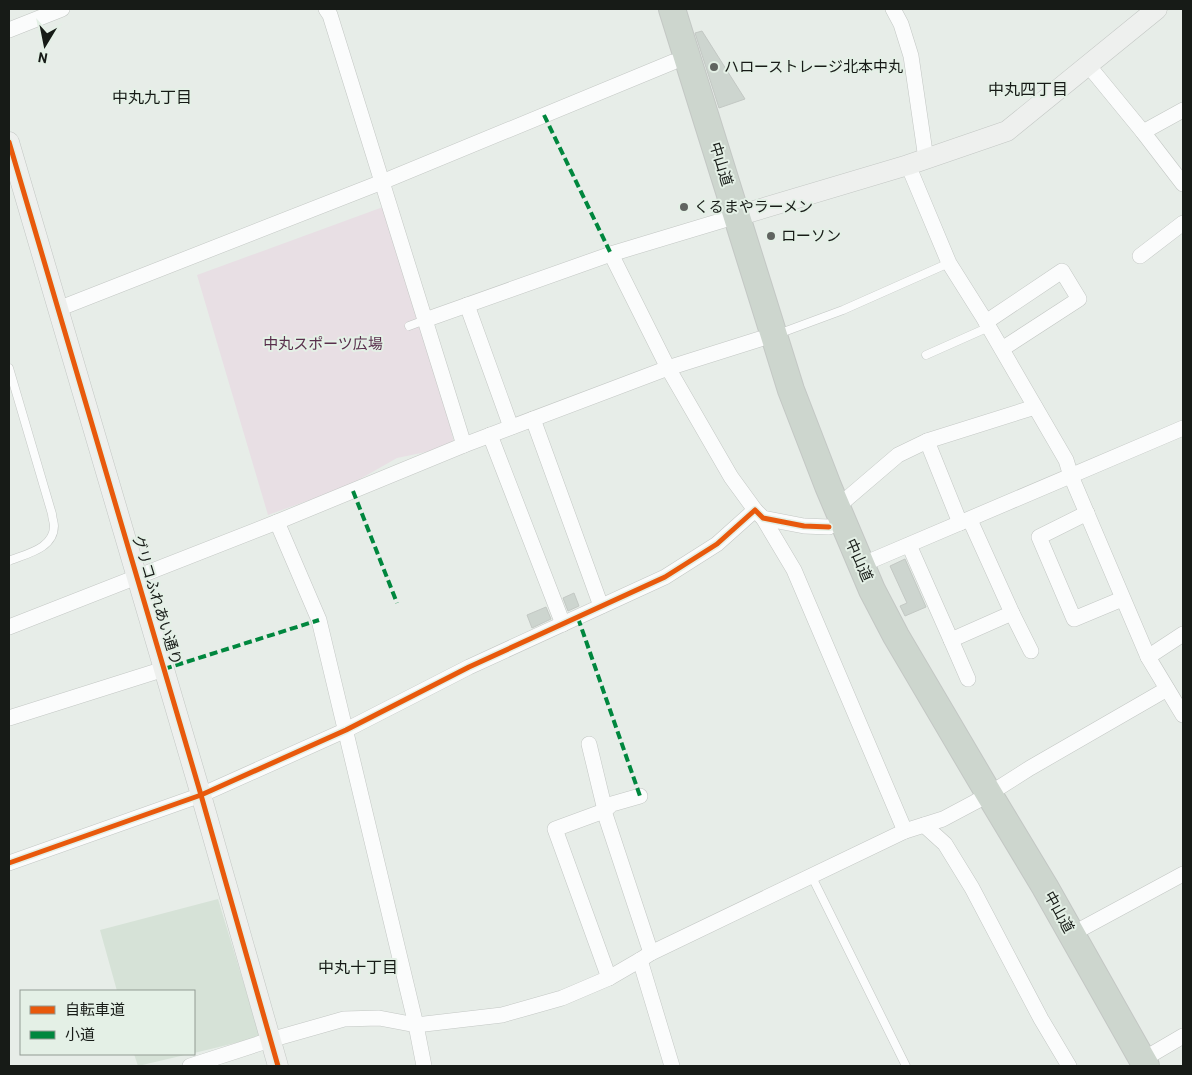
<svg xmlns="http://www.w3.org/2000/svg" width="1192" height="1075" font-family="Barlow,'Noto Sans JP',sans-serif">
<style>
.built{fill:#d6e2d7}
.green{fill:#e8dfe4}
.building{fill:#cdd5cf;stroke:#c3c8c4}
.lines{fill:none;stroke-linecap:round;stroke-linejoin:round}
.lane-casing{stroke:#c3c7c4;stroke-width:9}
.street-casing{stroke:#c3c7c4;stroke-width:16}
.secondary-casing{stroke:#c3c7c4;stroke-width:21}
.highway-casing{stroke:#c3c7c4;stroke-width:28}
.lane{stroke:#fbfcfc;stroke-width:8}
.street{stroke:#fbfcfc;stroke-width:15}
.secondary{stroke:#eef0ee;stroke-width:20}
.highway{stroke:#cdd6ce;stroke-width:26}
.quiet{stroke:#00873e;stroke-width:4;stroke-dasharray:8 4;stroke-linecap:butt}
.cycleway-casing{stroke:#e4f0e6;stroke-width:8}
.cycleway{stroke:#e8590c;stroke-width:5}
.poi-dot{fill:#606460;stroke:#e4f0e6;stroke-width:2}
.labels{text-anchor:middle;stroke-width:4;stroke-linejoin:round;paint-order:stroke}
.poi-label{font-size:15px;fill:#171b17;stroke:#e4f0e6;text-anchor:start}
.street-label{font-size:15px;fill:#171b17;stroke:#e4f0e6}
.park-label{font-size:15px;fill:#592f4c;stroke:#e4f0e6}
.neighbourhood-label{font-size:16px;fill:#171b17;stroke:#e4f0e6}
</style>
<rect width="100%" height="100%" fill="#e7ede8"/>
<g class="built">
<path d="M218,899l42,138 -66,16v-62h-77l-17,-61z"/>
<path d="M134,1054h55l-51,12z"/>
</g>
<path class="green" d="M383,207l38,107 34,132 -58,12 -51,29 -78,28 -71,-240z"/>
<g class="building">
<path d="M702,31l43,68 -26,9 -24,-75z"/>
<path d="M905,559l21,48 -21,9 -5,-10 7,-3 -17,-37z"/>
<path d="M574,593l5,13 -11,5 -5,-13z"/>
<path d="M546,607l5,12 -19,9 -5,-13z"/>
</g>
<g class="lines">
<g class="lane-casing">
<g id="lane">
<path d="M409,326l16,-6"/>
<path d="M778,334l65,-24 106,-47"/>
<path d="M926,355l63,-28"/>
<path d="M9,368l43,146c0,4 2,8 2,12 0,23 -29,28 -45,35"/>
<path d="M811,875l95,191"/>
</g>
</g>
<g class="street-casing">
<g id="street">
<path d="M326,9l4,6 134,430"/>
<path d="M893,9l8,15 10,32 15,103"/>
<path d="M9,30l53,-21"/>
<path d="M1088,65l55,67 40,52"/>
<path d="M1143,132l40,-22"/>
<path d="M908,165l41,98 34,54 83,143 5,16 77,181 35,58"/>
<path d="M611,254l57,114 63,109 24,33"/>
<path d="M1140,256l43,-33"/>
<path d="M467,305l44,122"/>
<path d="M58,309l324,-127 291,-120"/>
<path d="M425,320l186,-66 126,-38"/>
<path d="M986,322l76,-51 17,28 -77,50"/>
<path d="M533,419l68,187"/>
<path d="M490,435l73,189"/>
<path d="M927,441l33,82"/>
<path d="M836,508l62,-53 29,-14 108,-34"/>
<path d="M1087,513l-48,24 35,82 48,-20"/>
<path d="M763,518l31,52 111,261 38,-12 32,-17 14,-8 41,-26 137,-79"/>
<path d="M277,522l42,98 97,405 8,41"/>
<path d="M909,545l42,95 61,-27 -42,-93"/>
<path d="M861,565l322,-137"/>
<path d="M1012,613l19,38"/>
<path d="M9,627l268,-105 187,-77 204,-77 92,-29"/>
<path d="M951,640l17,39"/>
<path d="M1148,657l35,-23"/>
<path d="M9,718l155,-49"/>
<path d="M589,744l15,62v5l47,142"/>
<path d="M924,825l21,19 27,44 69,131 28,47"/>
<path d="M9,863l192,-68 145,-65 123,-63 196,-90 52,-33 38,-34 8,8 41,8 25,1"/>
<path d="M1072,934l111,-60"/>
<path d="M640,960l32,106"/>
<path d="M609,978l-54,-149 49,-18 8,-7 28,-8"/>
<path d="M1142,1060l41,-24"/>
<path d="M190,1066l80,-26 74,-21 35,-1 37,7 86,-10 60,-17 47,-20 31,-18 11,-7 254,-122"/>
</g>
</g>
<g class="secondary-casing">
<g id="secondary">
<path d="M9,142l192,653 77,271"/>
<path d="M737,216l171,-51 99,-34 150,-122"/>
</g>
</g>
<g class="highway-casing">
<path id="highway" d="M672,9l119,381 37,96 44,104 24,46 93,158 56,93 101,179"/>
</g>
<use href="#lane" class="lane"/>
<use href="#street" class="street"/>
<use href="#secondary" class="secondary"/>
<use href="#highway" class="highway"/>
<g class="quiet">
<path d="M544,115l67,139"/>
<path d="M353,491l44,112"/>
<path d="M578,618l62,178"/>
<path d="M164,669l155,-49"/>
</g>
<g class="cycleway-casing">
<g id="cycleway">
<path d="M9,142l192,653 77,271"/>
<path d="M9,863l192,-68 145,-65 123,-63 196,-90 52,-33 38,-34 8,8 41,8 25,1"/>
</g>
</g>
<use href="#cycleway" class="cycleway"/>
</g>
<g class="poi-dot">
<circle cx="714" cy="67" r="5"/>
<circle cx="684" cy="207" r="5"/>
<circle cx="771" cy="236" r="5"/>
</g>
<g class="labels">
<g class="poi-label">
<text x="724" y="72">ハローストレージ北本中丸</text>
<text x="694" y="212">くるまやラーメン</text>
<text x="781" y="241">ローソン</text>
</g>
<g class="street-label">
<text transform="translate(721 164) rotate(73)" y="5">中山道</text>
<text transform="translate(859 560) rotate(66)" y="5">中山道</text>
<text transform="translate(157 600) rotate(73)" y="5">グリコふれあい通り</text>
<text transform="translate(1059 912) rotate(61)" y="5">中山道</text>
</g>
<g class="park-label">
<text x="323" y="349">中丸スポーツ広場</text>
</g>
<g class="neighbourhood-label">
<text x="1028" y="95">中丸四丁目</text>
<text x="152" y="103">中丸九丁目</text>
<text x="358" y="973">中丸十丁目</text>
</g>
</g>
<rect width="1192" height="1075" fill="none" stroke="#171b17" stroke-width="20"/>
<rect x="20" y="990" width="175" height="65" fill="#e4f0e6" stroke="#929b93"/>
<rect x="30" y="1006" width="25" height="8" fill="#e8590c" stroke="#929b93"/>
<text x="65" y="1015" font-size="15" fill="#171b17">自転車道</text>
<rect x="30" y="1031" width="25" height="8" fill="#00873e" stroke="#929b93"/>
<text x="65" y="1040" font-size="15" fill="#171b17">小道</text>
<g transform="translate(45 45) rotate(190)" stroke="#e4f0e6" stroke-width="4" paint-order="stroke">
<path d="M0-4L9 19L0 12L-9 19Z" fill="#171b17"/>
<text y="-8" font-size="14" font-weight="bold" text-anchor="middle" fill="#171b17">N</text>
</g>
</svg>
